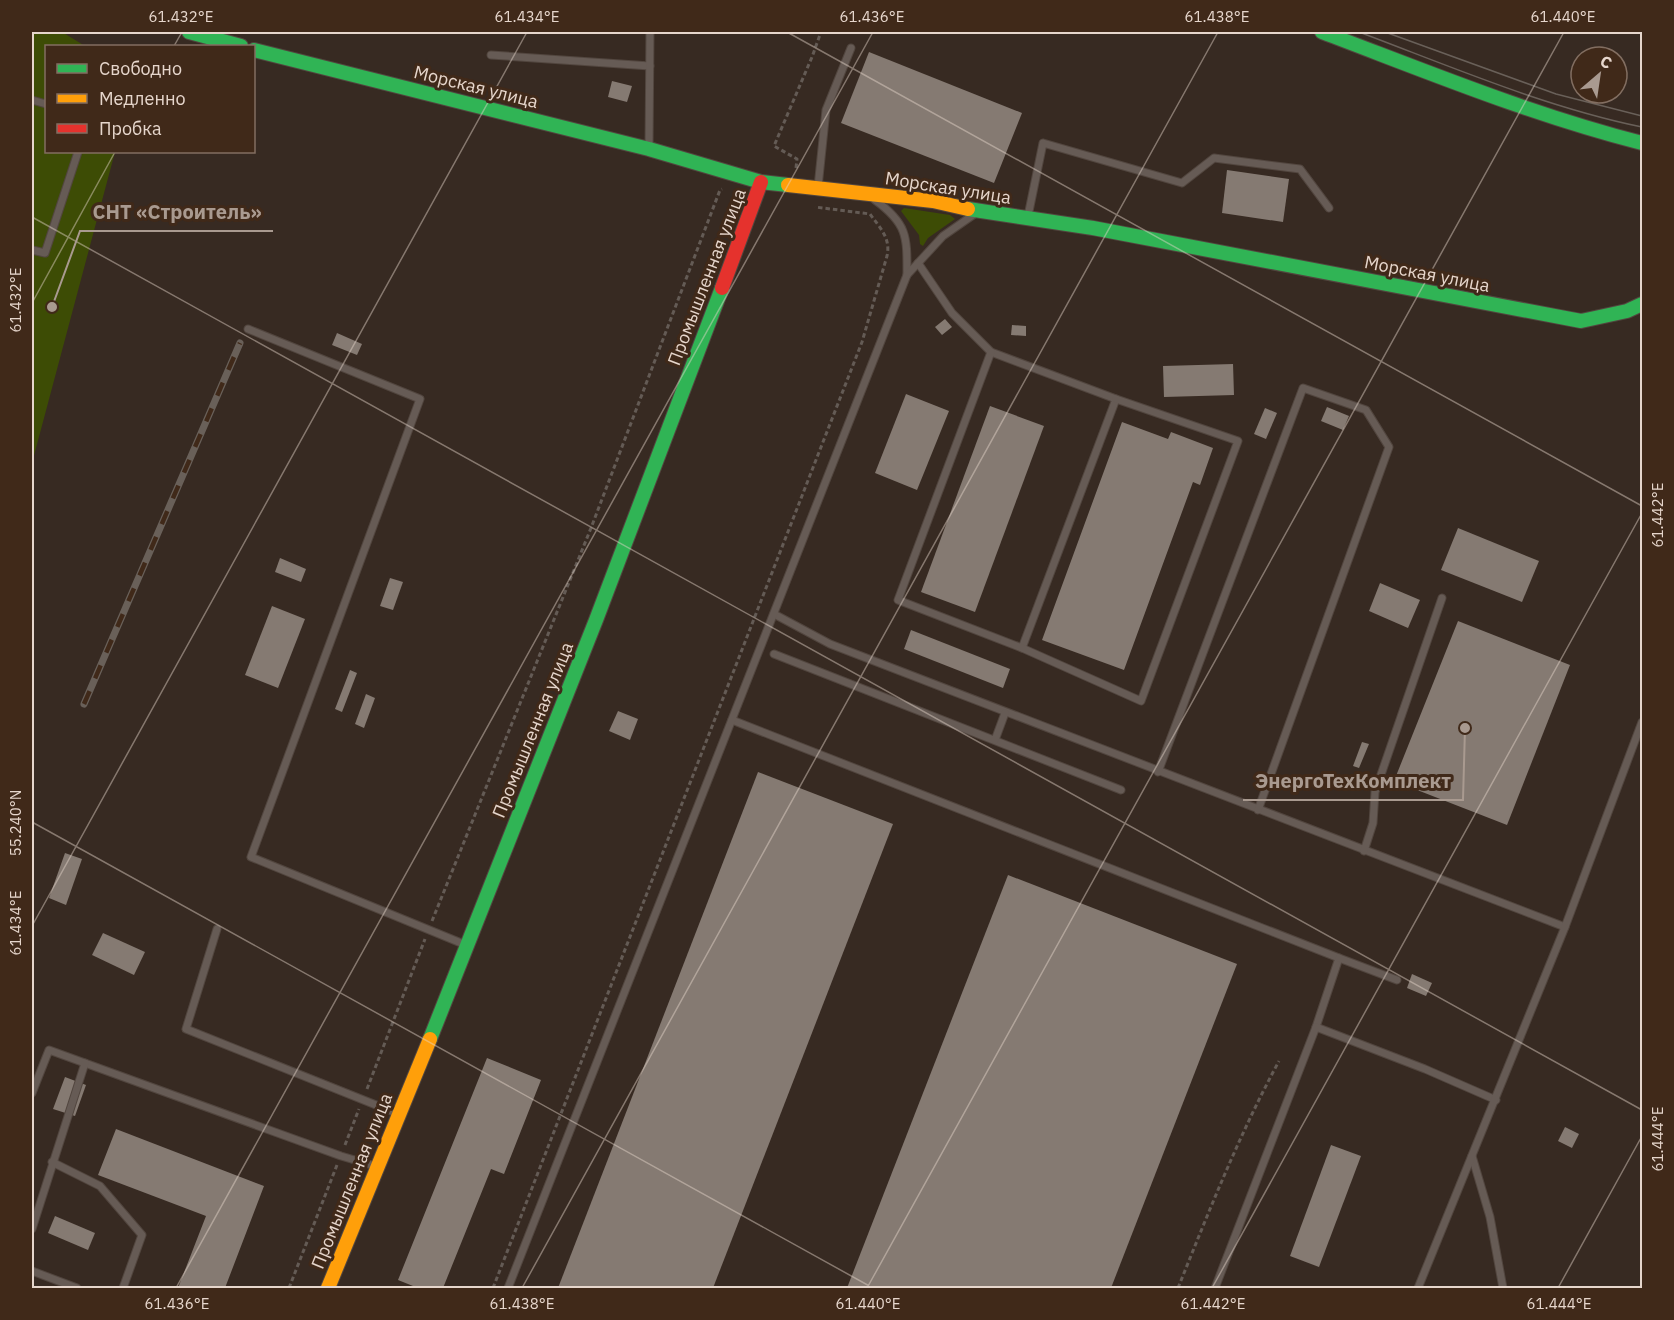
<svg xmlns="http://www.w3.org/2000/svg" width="1674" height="1320" font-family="'IBM Plex Sans',sans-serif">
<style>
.green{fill:#3d4c05}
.building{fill:#857a72}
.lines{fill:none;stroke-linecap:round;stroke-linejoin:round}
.lane-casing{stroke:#52463f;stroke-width:9}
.fast-casing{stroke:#52463f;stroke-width:16}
.slow-casing{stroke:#52463f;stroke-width:16}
.jam-casing{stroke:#52463f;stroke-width:16}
.path{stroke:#645b55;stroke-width:3;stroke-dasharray:4.5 3;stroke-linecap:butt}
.lane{stroke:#665b55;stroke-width:7}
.fast{stroke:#30b455;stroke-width:14}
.slow{stroke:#ff9f0a;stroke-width:14}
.jam{stroke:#e5322d;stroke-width:14}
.tram{stroke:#696059;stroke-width:1.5}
.rail-casing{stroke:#696059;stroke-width:7}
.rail{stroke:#402919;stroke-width:4.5;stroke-dasharray:14;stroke-linecap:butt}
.ticks{fill:none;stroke:#e6d6cc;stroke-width:1.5;stroke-opacity:0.45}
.labels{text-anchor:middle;stroke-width:6;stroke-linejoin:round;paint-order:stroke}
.street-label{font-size:18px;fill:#e6d6cc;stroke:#402919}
.leader{fill:none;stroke:#a99a90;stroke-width:2}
.callout-dot{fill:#a99a90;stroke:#402919;stroke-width:2}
.callout-label{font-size:20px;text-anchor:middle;font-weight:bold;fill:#a99a90;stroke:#402919;stroke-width:6;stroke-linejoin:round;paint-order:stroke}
.neatline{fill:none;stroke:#e6d6cc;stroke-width:2}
.ticks-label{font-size:15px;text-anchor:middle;fill:#e6d6cc}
</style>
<rect width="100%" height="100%" fill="#372a22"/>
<g class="green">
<path d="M32,32h30l23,14h-39v106h69l-83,311z"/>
<path d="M904,208l46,7 5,4 -27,19 -5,8 -3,-2 -1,-9 -18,-24z"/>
</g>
<g class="building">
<path d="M869,52l153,61 -28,70 -153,-60z"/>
<path d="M612,81l20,5 -5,16 -19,-5z"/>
<path d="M1227,170l62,9 -6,43 -61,-9z"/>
<path d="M945,319l7,8 -10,8 -7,-8z"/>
<path d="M1012,325l14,1v10l-15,-1z"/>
<path d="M337,333l25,11 -5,11 -25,-10z"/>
<path d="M1233,364l1,31 -70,2 -1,-31z"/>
<path d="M906,394l43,17 -32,79 -42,-17z"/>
<path d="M990,406l54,20 -69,186 -54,-20z"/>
<path d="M1327,407l22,9 -6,14 -22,-9z"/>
<path d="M1265,408l12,5 -11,26 -12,-5z"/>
<path d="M1122,422l46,17 3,-7 42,16 -13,37 -7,-3 -69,188 -82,-30z"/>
<path d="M1458,528l81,33 -17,41 -81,-32z"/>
<path d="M280,558l26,11 -5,13 -26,-10z"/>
<path d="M390,578l13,4 -10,28 -13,-4z"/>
<path d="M1380,583l40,17 -12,28 -39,-17z"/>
<path d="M272,606l33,13 -27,69 -33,-13z"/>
<path d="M1458,621l112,44 -63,160 -113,-44z"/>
<path d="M911,630l99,39 -7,19 -99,-39z"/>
<path d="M350,670l7,3 -15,39 -7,-3z"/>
<path d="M366,694l9,4 -11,30 -9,-4z"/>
<path d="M618,711l20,8 -8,21 -21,-9z"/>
<path d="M1362,742l7,2 -10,24 -6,-2z"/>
<path d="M758,772l135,52 -180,464h-155z"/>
<path d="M65,853l17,6 -16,46 -17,-7z"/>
<path d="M1008,875l229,89 -126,324h-264z"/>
<path d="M103,933l42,19 -11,23 -42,-20z"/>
<path d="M1412,974l20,9 -6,13 -19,-8z"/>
<path d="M487,1058l54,22 -37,94 -13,-5 -48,119h-25l-20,-8z"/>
<path d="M65,1077l21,8 -11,31 -22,-7z"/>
<path d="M1565,1127l14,7 -7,14 -14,-7z"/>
<path d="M116,1129l148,57 -39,102h-47l28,-72 -108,-41z"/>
<path d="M1331,1145l30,11 -42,111 -29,-11z"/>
<path d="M55,1216l40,17 -7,17 -40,-17z"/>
</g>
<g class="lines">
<g class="lane-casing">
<g id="lane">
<path d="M491,55l159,11"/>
<path d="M32,100l14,4"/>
<path d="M649,146l1,-114"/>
<path d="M818,187l8,-77 25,-62"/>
<path d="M875,200c33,24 32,37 32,75"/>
<path d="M1028,216l15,-73 139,40 32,-25 86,11 29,39"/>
<path d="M32,250l13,3 33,-101"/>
<path d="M918,263l34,50 39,39 125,47 -94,249"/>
<path d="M248,329l172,70 -169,458 215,88"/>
<path d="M991,352l-93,248 124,48 119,53 97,-260 -122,-42"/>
<path d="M774,614l56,30 735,283"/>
<path d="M774,654l347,136"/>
<path d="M732,720l607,238 -23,69"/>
<path d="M995,740l10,-27"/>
<path d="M1158,772l145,-384 63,22 23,37 -131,363"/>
<path d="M1364,851l9,-28 2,-31 67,-194"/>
<path d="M217,929l-31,100 210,84"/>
<path d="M1339,958l58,22"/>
<path d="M32,1093l17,-43 292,106 34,10"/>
<path d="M1472,1156l18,61 13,71"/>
<path d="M52,1162l48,24 42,49 -19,53"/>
<path d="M32,1229l53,-166"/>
<path d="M32,1271l45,17"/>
<path d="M508,1288c131,-338 266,-675 399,-1013l36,-39 33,-23"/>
<path d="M1215,1288l101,-261 109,42 71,31"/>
<path d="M1418,1288l147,-361 77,-205"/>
</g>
</g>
<g class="fast-casing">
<g id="fast">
<path d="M189,32l52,14"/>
<path d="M1322,32c106,40 210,83 320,111"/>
<path d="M254,50l395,99 112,33 27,3"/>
<path d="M968,209l125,19 488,93 46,-10 15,-7"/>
<path d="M430,1039l166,-419 126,-332"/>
</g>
</g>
<g class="slow-casing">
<g id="slow">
<path d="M788,185l145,16 35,8"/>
<path d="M328,1288l102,-249"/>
</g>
</g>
<g class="jam-casing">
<path id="jam" d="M722,288l39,-106"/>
</g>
<g class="path">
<path d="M796,168l1,-9 -23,-13 38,-89 9,-25"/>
<path d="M432,921l159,-393 129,-338 2,-1"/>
<path d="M367,1089l58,-150"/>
<path d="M345,1145l14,-36"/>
<path d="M289,1288l48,-123"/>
<path d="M493,1288l369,-946 25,-86c4,-18 -7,-28 -17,-42l-55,-7"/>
<path d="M1178,1288c31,-77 61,-153 101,-227"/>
</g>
<use href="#lane" class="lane"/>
<use href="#fast" class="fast"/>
<use href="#slow" class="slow"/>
<use href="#jam" class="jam"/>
<g class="tram">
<path d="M1359,32c93,35 186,75 283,95"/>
<path d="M1385,32l171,62 86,22"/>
</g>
<g class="rail-casing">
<path id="rail" d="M84,704l156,-361"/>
</g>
<use href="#rail" class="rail"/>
</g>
<path class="ticks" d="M787,32l855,474M174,46l8,-14M32,217l1610,893M32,303l83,-151M32,822l841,466M32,926l495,-894M176,1288l697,-1256M522,1288l696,-1256M867,1288l697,-1256M1212,1288l430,-775M1558,1288l84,-152"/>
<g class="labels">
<g class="street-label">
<text transform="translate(476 87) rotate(14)" y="6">Морская улица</text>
<text transform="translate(948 188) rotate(9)" y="6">Морская улица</text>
<text transform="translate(1427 274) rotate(11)" y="6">Морская улица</text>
<text transform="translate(707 277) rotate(-69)" y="6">Промышленная улица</text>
<text transform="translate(533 730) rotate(-68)" y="6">Промышленная улица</text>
<text transform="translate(352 1181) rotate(-68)" y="6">Промышленная улица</text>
</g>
</g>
<path class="leader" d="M52 307L80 231H273M1465 728L1463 800H1243"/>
<g class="callout-dot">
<circle cx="52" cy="307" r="6"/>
<circle cx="1465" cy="728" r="6"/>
</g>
<g class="callout-label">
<text x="177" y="219">СНТ «Строитель»</text>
<text x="1353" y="788">ЭнергоТехКомплект</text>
</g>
<rect width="1674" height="1320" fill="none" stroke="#402919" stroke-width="66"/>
<rect x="45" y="45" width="210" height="108" fill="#402919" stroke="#826e61" stroke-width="1.5"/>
<rect x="57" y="64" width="30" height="9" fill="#30b455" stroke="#826e61" stroke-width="1.5"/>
<text x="99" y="75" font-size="18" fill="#e6d6cc">Свободно</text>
<rect x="57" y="94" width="30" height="9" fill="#ff9f0a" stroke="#826e61" stroke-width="1.5"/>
<text x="99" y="105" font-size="18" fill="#e6d6cc">Медленно</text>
<rect x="57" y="124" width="30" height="9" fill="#e5322d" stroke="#826e61" stroke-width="1.5"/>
<text x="99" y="135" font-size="18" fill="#e6d6cc">Пробка</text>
<g transform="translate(1599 75) rotate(29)"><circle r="28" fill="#402919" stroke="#826e61" stroke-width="1.5"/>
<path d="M0-4.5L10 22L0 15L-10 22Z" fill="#a99a90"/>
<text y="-9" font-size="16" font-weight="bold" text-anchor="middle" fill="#e6d6cc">С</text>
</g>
<rect x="33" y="33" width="1608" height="1254" class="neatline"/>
<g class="ticks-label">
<text x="181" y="22">61.432°E</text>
<text x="527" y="22">61.434°E</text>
<text x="872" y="22">61.436°E</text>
<text x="1217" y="22">61.438°E</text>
<text x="1563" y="22">61.440°E</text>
<text transform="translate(16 300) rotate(-90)" y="5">61.432°E</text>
<text transform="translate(1658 515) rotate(-90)" y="5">61.442°E</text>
<text transform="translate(16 823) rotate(-90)" y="5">55.240°N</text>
<text transform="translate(16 923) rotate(-90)" y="5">61.434°E</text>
<text transform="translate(1658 1139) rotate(-90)" y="5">61.444°E</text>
<text x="177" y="1309">61.436°E</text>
<text x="522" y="1309">61.438°E</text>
<text x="868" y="1309">61.440°E</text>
<text x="1213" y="1309">61.442°E</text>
<text x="1559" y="1309">61.444°E</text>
</g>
</svg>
